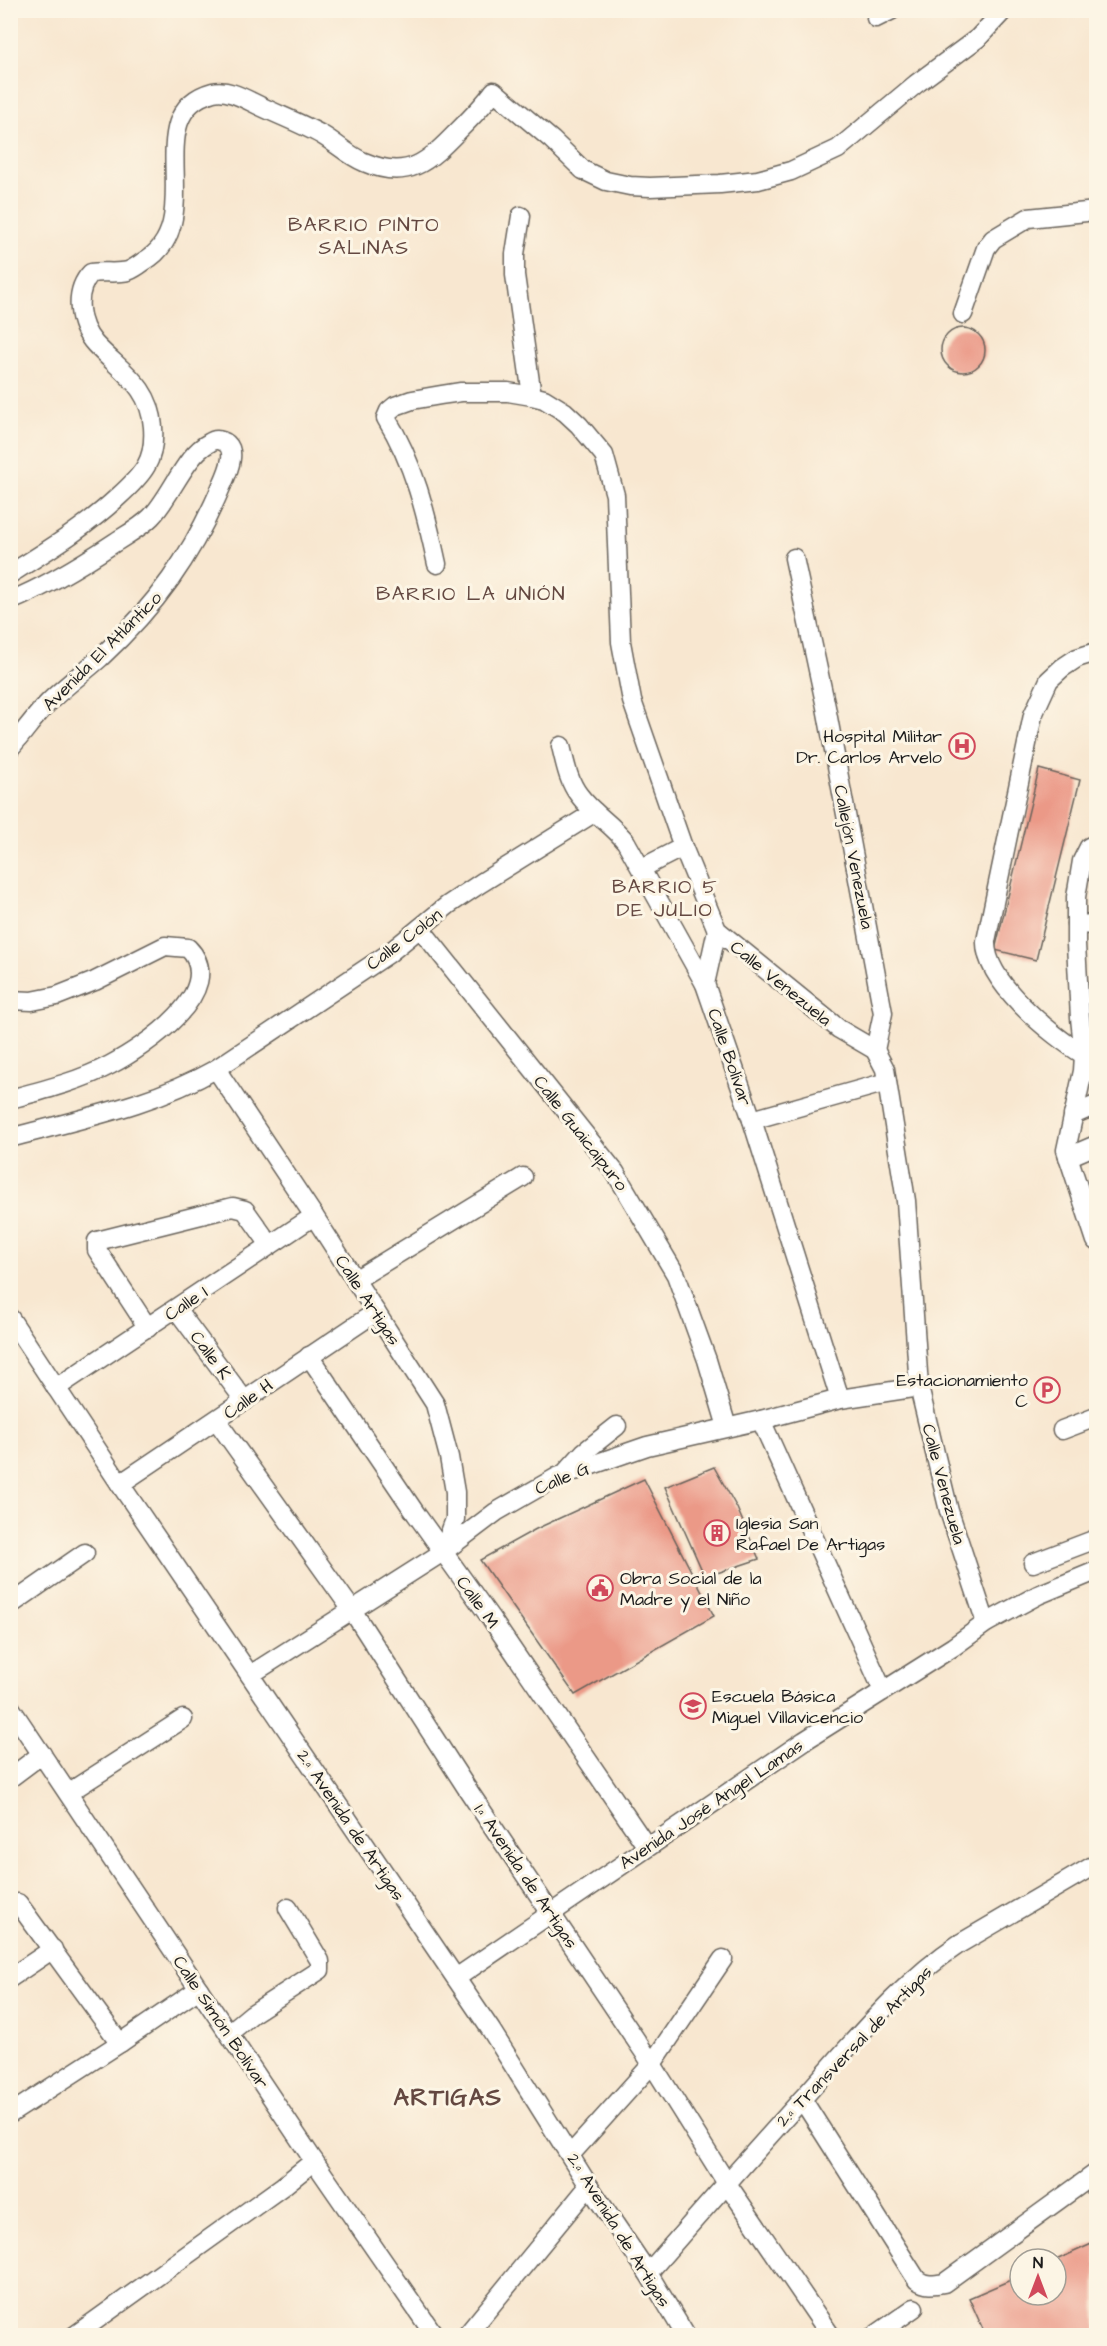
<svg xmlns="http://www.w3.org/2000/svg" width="1107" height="2346" font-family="'Architects Daughter',sans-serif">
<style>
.building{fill:#eb9987}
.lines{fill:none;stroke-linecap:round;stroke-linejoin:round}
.minor-casing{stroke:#69635b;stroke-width:21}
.minor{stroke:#fff;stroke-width:18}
.labels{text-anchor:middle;stroke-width:6;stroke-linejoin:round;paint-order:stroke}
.street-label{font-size:18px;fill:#1c1c1c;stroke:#fcf5e5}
.poi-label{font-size:18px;fill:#1c1c1c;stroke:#fcf5e5;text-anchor:start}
.neighbourhood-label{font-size:20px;letter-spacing:1.5px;fill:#644841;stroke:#fcf5e5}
.district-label{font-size:24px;font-weight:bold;letter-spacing:1.5px;fill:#644841;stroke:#fcf5e5}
</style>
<rect width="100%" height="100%" fill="#fcf5e5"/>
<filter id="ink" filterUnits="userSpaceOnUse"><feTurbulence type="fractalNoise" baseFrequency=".0167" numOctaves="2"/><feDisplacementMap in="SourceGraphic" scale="12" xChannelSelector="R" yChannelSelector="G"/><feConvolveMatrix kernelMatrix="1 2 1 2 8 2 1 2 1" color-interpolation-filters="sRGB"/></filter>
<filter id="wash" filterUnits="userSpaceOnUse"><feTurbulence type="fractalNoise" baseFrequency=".008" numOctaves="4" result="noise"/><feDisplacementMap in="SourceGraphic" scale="24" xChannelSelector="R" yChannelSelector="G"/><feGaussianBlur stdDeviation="1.35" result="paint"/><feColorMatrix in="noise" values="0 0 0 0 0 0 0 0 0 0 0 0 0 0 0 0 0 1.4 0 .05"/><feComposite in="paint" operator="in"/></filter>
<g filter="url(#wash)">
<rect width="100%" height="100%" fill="#f8e7d0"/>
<g id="blocks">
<g class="building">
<circle cx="963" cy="350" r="22"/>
<path d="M1039,769l41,11 -44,180 -41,-10z"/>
<path d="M1096,1175v25l-7,-23z"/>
<path d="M714,1467l23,41 22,51 -54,18 -40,-90z"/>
<path d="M644,1479l70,137 -139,79 -95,-135 56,-31z"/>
<path d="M1096,2242v94h-110l-17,-38 51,-22v19h36v-35z"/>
</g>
</g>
</g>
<g filter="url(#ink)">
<use href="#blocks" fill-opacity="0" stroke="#69635b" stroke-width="1.5"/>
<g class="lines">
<g class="minor-casing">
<g id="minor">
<path d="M876,18l16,-8"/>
<path d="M521,216l-6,38v21l17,121"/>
<path d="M963,314l23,-66 7,-9 35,-21 68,-7"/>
<path d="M794,558l32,149 57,306 -8,37"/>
<path d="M437,564c-11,-51 -23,-101 -51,-146l3,-7 6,-5 17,-6 29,-5 20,-3h47l24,4 12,3 21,13 14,13 25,30 11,40 6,147 11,59 51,146 34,83 122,99 36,21 10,19 21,132 13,186 30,124 37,112"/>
<path d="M10,574c38,-24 76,-47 108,-77 10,-9 21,-19 28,-31 7,-12 8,-25 7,-39 -3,-42 -32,-55 -58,-83 -17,-19 -22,-52 -4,-71 12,-2 25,1 37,-2 5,-2 11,-6 15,-9 69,-38 -8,-149 70,-170 15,-4 34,8 47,14 21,10 42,18 62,29 14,8 27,21 42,27 44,19 64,0 94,-31 13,-13 25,-25 36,-40l58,49 31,30 23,11 24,5 20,1 70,-3 38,-4 33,-9 47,-22 78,-65 62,-46 26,-28"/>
<path d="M10,601c37,-15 71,-36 104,-58 12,-8 26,-15 37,-26 20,-20 34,-62 58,-74 4,-3 8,-4 13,-2 18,6 5,33 0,44 -30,71 -66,121 -122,173 -17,15 -36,29 -52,45 -14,14 -24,30 -38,45"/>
<path d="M561,746c4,16 7,35 18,49 13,18 33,29 47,47l79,142 47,136 88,279"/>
<path d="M1096,844l-7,3 -7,14 -6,36v47l4,74 4,37 -1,16 -17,79 30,91"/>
<path d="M642,868l41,-21"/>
<path d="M1076,924l20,1"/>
<path d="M420,928l195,244 61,103 31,85 20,67"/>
<path d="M705,984l12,-54"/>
<path d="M10,1000l22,1 25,-5 38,-15 70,-35 23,2c42,42 -45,100 -78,117 -30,16 -66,25 -100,34"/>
<path d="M1084,1055c-32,-19 -100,-74 -98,-114l47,-226 16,-35 13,-12 15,-10 19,-6"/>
<path d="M216,1069l98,147 121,188 14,53 6,35v27l-12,33"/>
<path d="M1073,1115l23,-10"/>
<path d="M752,1120l135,-38"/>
<path d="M10,1138c69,-19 143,-33 206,-69l172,-115 60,-49 33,-22 114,-71"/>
<path d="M1068,1157l28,-12"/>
<path d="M355,1280l168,-103"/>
<path d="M177,1310l68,91"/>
<path d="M10,1318l110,166 371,546 98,156 59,87 38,63"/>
<path d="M148,1328l-51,-78v-9l136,-34 12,3 25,35"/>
<path d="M309,1356l107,158 76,106 155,227"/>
<path d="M56,1388l258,-172"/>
<path d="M761,1420l122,271"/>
<path d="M217,1421l135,189 114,177 186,277 74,118 105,154"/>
<path d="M1062,1430l34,-13"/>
<path d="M564,1474l20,-22 33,-26"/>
<path d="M120,1484l256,-172"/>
<path d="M1033,1563l63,-24"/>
<path d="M10,1605l75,-52"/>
<path d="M250,1675l193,-123 53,-40 61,-35 90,-31 114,-26 79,-21 79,-12"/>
<path d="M10,1707l304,454 121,175"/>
<path d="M10,1778l32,-24"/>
<path d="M68,1793l115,-74"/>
<path d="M18,1903l102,140"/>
<path d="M10,1978l43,-29"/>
<path d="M456,1978l348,-237 149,-94 33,-24 52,-28 58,-24"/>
<path d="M229,2033l23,-19 68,-44v-9l-32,-53"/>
<path d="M802,2099l115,181c9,6 16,5 27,3l152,-110"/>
<path d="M10,2114l110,-71 79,-54"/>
<path d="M571,2154l81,-90 71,-105"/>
<path d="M648,2273c51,-59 103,-117 155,-175 49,-54 96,-114 156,-154l137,-80"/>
<path d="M74,2336l209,-150 31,-25"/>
<path d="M466,2336l123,-150"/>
<path d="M874,2336l40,-28"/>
</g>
</g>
<use href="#minor" class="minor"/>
</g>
</g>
<defs>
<g id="hospital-ring" transform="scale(1.35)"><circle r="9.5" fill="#fcf5e5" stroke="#d1495b" stroke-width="1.5"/><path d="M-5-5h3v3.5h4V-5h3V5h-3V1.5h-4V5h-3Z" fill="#d1495b"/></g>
<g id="parking-ring" transform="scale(1.35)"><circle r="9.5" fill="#fcf5e5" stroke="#d1495b" stroke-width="1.5"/><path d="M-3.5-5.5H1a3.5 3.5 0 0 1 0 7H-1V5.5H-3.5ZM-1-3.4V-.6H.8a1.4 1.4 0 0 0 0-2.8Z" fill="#d1495b"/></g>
<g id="building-ring" transform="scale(1.35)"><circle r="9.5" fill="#fcf5e5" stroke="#d1495b" stroke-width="1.5"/><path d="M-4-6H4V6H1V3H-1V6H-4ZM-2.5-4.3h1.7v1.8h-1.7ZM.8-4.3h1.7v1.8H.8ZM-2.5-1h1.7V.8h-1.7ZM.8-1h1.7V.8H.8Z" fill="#d1495b"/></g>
<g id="civic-ring" transform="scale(1.35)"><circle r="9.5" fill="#fcf5e5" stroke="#d1495b" stroke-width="1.5"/><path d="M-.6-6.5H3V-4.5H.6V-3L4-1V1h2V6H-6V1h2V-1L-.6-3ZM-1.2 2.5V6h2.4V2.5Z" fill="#d1495b"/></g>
<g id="school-ring" transform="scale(1.35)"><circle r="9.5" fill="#fcf5e5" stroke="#d1495b" stroke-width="1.5"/><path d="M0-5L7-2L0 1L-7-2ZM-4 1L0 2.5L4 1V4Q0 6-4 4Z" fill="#d1495b"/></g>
</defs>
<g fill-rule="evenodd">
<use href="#hospital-ring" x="962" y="746"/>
<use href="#parking-ring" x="1047" y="1390"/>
<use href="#building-ring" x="717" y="1533"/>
<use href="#civic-ring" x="600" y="1588"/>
<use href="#school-ring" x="693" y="1706"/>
</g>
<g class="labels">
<g class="street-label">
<text transform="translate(102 651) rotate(-45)" y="6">Avenida El Atlántico</text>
<text transform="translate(854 857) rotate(79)" y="6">Callejón Venezuela</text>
<text transform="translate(404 939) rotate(-37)" y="6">Calle Colón</text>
<text transform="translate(781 983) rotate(39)" y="6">Calle Venezuela</text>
<text transform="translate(730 1057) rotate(71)" y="6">Calle Bolívar</text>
<text transform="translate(581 1133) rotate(52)" y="6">Calle Guaicaipuro</text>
<text transform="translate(368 1300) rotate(57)" y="6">Calle Artigas</text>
<text transform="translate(186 1303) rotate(-34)" y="6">Calle I</text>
<text transform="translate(211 1355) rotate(53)" y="6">Calle K</text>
<text transform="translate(248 1399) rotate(-35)" y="6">Calle H</text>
<text transform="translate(562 1478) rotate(-23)" y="6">Calle G</text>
<text transform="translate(944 1484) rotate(75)" y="6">Calle Venezuela</text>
<text transform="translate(478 1602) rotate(54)" y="6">Calle M</text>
<text transform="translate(711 1804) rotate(-34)" y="6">Avenida José Angel Lamas</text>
<text transform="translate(351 1825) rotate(56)" y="6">2.ª Avenida de Artigas</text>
<text transform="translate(526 1876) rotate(56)" y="6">1.ª Avenida de Artigas</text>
<text transform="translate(221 2022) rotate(56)" y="6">Calle Simón Bolívar</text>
<text transform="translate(854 2046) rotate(-46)" y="6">2.ª Transversal de Artigas</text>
<text transform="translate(619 2230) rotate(58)" y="6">2.ª Avenida de Artigas</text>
</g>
<g class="poi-label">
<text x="942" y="742" text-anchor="end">Hospital Militar<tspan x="942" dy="21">Dr. Carlos Arvelo</tspan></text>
<text x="1028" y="1386" text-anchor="end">Estacionamiento<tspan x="1028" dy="21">C</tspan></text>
<text x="736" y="1529">Iglesia San<tspan x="736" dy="21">Rafael De Artigas</tspan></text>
<text x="620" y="1584">Obra Social de la<tspan x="620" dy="21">Madre y el Niño</tspan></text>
<text x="712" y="1702">Escuela Básica<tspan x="712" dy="21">Miguel Villavicencio</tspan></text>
</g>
<g class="neighbourhood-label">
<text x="364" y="231">BARRIO PINTO<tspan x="364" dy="23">SALINAS</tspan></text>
<text x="471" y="600">BARRIO LA UNIÓN</text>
<text x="665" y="893">BARRIO 5<tspan x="665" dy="23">DE JULIO</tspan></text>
</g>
<g class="district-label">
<text x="448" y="2105">ARTIGAS</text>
</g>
</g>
<rect width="1107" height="2346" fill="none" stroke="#fcf5e5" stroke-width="36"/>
<g transform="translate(1038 2277)"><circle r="28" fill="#fcf5e5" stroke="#a29e95" stroke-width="1.5"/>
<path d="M0-4.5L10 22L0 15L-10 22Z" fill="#d1495b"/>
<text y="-9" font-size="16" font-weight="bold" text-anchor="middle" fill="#1c1c1c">N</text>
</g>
</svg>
